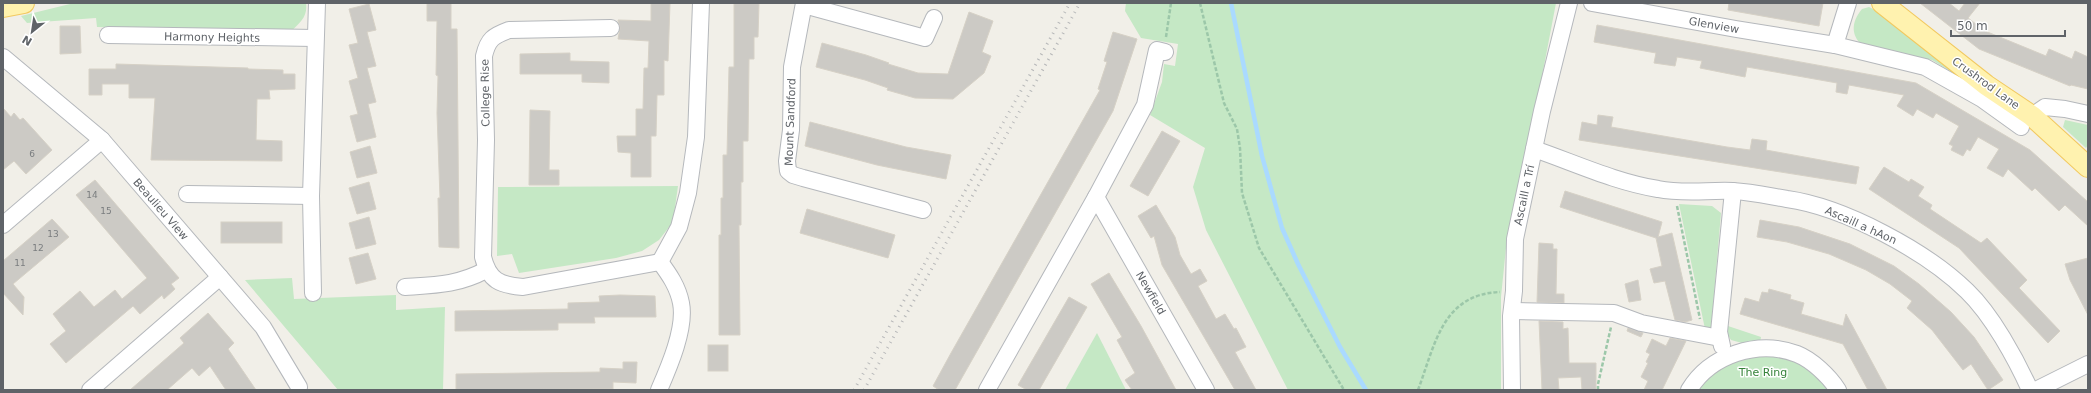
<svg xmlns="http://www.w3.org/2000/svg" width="2091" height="393" font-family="'DejaVu Sans',sans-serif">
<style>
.green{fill:#c5e8c5}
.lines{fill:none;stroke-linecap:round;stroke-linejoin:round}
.stream{stroke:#aadaff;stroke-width:4.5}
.building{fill:#cccac5;stroke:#d6d1c6}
.minor-casing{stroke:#b5b8bc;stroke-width:18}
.major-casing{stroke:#f2c960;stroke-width:22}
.path{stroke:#9cc7a9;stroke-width:2.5;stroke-dasharray:4 2;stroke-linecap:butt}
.minor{stroke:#fff;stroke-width:16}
.major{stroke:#fff2af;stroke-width:20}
.rail{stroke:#b6b7b8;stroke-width:3;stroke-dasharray:1 5;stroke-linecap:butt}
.labels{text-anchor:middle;stroke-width:3;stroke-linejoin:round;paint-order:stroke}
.number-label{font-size:9px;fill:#7a7d7f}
.street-label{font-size:11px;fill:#5f6368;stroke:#fff}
.park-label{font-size:11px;fill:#348238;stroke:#fff}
</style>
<rect width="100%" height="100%" fill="#f1efe8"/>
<g class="green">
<path d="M74,3h232c2,13 -6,20 -15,28l-194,-4 -1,-9 -69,5 -6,-7z"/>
<path d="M1126,3h430l-17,89 -32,146 -6,59v93h-213l-82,-160 -13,-43 12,-39 -55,-33 12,-33 2,-18 11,2 3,-22 -37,-6 -16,-27z"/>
<path d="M1869,7l8,4 104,79 -49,-30 -67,-13c-15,-10 -14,-25 -3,-38z"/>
<path d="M2065,120l23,5v20l-2,3 -23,-21z"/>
<path d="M678,186l-5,36 -14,18 -17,11 -26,7 -97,15 -7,-19 -15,2 1,-69z"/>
<path d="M1679,204l33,2 9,7 -10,117 -6,-1z"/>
<path d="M292,278l2,21 102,-4v15l49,-3 -2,83h-105l-93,-110z"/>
<path d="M1728,326l33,11 -1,6h-18l-11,-3 -5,-8z"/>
<path d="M1097,333l29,57h-61z"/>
<path d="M1753,355c41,2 50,4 78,35h-135c16,-19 35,-27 57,-35z"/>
</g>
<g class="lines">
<path class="stream" d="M1231,3l31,153 20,72 16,36 42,83 26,43"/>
</g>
<g class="building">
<path d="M427,3h24v26h6l2,219 -20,-1 -1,-49h2l-3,-85 1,-37 -2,-1 1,-54h-10z"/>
<path d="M651,3h19l-2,58 -4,-1v35h-7l-1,41h-5v41h-20v-24l-13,-1 -1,-16h19v-27h7l1,-41h4l1,-27 -31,-2 2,-11 -2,-8 33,1z"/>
<path d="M734,3h25l-1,34h-4v22h-5l-1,82h-5v41h-2v43h-2l1,110h-21v-100h2v-37h2v-43h4l2,-88h5z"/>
<path d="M1729,3h94l-4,23 -91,-16z"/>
<path d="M1920,3h29l10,8 6,-8h15l-12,15 17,13 61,25 3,-7 23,10 3,-8 13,6v32l-17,-4 -1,1 -91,-37z"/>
<path d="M369,4l7,26 -9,2 9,34 -9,2 9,34 -8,2 8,33 -19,5 -7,-26 8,-2 -9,-33 9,-3 -9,-33 9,-2 -9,-34z"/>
<path d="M969,12l24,9 -11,31 9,4 -7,17 -31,26 -38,-1 -28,-8 1,-2 -23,-8 -49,-13 6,-24 44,12 23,8 -1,1 30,9 30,1z"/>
<path d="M1597,25l319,58 114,67 58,52v24l-23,-21 -6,6 -24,-23 -3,3 -24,-22 -5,8 -16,-9 12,-19 -21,-12 -8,14 -3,-2 -4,7 -12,-6 2,-4 -4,-2 10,-18 -23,-13 -3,5 -16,-9 -4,7 -16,-10 7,-11 -55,-10 -2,9 -11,-2 1,-9 -90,-16 -2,10 -45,-9 2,-7 -25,-4 -2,9 -21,-3 2,-10 -62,-11z"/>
<path d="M60,26h20l1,27 -21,1z"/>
<path d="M1113,32l24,7 -24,72 -158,279h-16l-6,-4 18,-33 149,-263 -2,-1 9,-27 -3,-1z"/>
<path d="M570,53v8l39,1v21l-27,-1v-8h-62v-20z"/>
<path d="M116,64l132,4v1l35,1v4h12v15l-26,1 1,9h-13l-1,41 26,1v20l-131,-1 4,-62h-26v-14h-27v11h-13v-26h27z"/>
<path d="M3,108l8,9 3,-4 6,7 3,-2 29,32 -26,24 -12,-13 -11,9z"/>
<path d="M530,110l20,1 -1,59h10v15h-30z"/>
<path d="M1598,115l15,2 -2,10 116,20 23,3 2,-11 15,2 -1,9 93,17 -3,17 -277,-44 3,-18 15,3z"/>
<path d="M810,122l96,25 45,8 -5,24 -69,-14 -72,-19z"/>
<path d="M1162,131l18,10 -32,55 -18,-10z"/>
<path d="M370,146l7,27 -20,5 -7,-26z"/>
<path d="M1884,167l25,15 2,-3 13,8 -6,9 14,9 -2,4 51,34 6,-5 40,42 -8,8 41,43 -12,12 -89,-95 -90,-59z"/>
<path d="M95,180l84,98 -8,6 4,5 -11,10 -2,-4 -22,19 -7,-8 -67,57 -16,-19 16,-13 -13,-17 27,-23 14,16 21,-17 7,9 25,-21 -71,-83z"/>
<path d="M369,182l7,27 -19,5 -8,-26z"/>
<path d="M1565,191l97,31 -4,15 14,-4 20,87 -7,2 -10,-2 -10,-39 -11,2 -4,-14 12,-3 -6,-28 -96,-31z"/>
<path d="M1156,205l19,32 5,18 11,19 9,-5 7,12 -9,5 18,33 9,-5 9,15 2,-1 10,19 -11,5 21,38h-21l-73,-125 -8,-29 -3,2 -13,-22z"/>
<path d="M807,209l88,26 -7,23 -88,-25z"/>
<path d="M369,217l7,27 -20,5 -7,-26z"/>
<path d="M52,219l17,18 -56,47 11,13 -1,18 -20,-22v-32z"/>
<path d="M1760,220l39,7 51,17 44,22 25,18 32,28 23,25 29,43 -15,10 -17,-26 -8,6 -31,-40 -25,-22 5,-7 -22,-17 -24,-14 -37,-16 -42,-12 -30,-5z"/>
<rect x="221" y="222" width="61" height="21"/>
<path d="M1539,243l14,1v5h4l-1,45h8v9l-27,-1z"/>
<path d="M368,253l8,26 -20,5 -7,-26z"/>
<path d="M2088,258v57l-18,-35 -5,-16z"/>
<path d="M1109,273l32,53 35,64h-44l-7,-10 10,-7 -18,-33 5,-3 -31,-53z"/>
<path d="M1638,280l3,20 -12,2 -4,-18z"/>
<path d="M1769,289l22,6 -1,4 14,4 -3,11 42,12 3,-12 41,76h-19l-25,-46 -103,-30 5,-16 14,4 3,-10 6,1z"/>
<path d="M620,295l35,1 1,21h-62l1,6h-37v7l-103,1v-20l113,-2v-6l32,-1 -1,-6z"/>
<path d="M1069,297l18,10 -48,83h-12l-9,-5z"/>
<path d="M208,313l26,30 -6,6 28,41h-30l-16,-24 -11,10 -7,-8 -25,22h-37l54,-47 -4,-5z"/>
<path d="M1539,321l24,1v7l5,-1 1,35h27v27h-14l-1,-13 -23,1 1,12h-17z"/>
<path d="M1628,328l15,5 -2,4 -14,-6z"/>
<path d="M1670,338l16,3 -24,49h-18l4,-9 -7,-4 7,-14 -2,-1 4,-8 -4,-2 6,-13 14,7z"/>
<rect x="708" y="345" width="20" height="26"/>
<path d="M623,362h14l-1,21 -23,-1v7l-157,1v-16l144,-2v-4l23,1z"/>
</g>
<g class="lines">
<g class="minor-casing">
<g id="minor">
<path d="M804,3l-12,64 -1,63 -4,31 1,10 5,4 10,3 120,32"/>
<path d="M1592,3l144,26 99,16 90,22 57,32 39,28"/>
<path d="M804,5l121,33 9,-20"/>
<path d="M611,28l-102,2c-16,6 -21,9 -25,26l2,84 -3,117c6,24 17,28 40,30l137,-25"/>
<path d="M108,35l207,3"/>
<path d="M1835,45l13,-42"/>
<path d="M3,57l99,83 161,187 36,60"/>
<path d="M2032,116l13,-9 20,2 23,5"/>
<path d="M1534,149c41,14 81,33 124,40 25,5 50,1 75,2 18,1 36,5 54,8 57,8 139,52 180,92 25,24 49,68 63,99"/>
<path d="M187,194l124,2"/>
<path d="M1096,197l110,193"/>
<path d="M3,225l99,-85"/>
<path d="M660,262l19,-35 9,-34 8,-56 5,-134"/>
<path d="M405,287c31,-2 53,-2 81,-17"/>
<path d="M313,293l-2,-97 6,-193"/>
<path d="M1512,311l102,2 27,10 79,15"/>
<path d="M1722,346l-3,-14 14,-141"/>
<path d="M90,390l130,-113"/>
<path d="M659,390c10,-23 27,-62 22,-87 -3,-16 -12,-29 -21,-41"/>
<path d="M987,390l109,-193 49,-92 12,-55 8,2"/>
<path d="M1512,390l-1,-74 3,-25 1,-52 27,-128 27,-108"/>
<path d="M1689,390c21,-35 69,-51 108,-36 15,6 32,22 41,36"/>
<path d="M2036,390l52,-26"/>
</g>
</g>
<g class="major-casing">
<g id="major">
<path d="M1882,3l104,82 46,31 56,51"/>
<path d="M3,7l21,-4"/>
</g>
</g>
<g class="path">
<path d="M1200,3l24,100 13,26 3,19 2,45 17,55 85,142"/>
<path d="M1166,37l5,-34"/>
<path d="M1677,206l23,113"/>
<path d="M1418,390c17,-45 24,-96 82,-98"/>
<path d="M1598,390v-6l13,-57"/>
</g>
<use href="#minor" class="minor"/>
<use href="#major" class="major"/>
<g class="rail">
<path d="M854,390l216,-387"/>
<path d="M864,390l216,-387"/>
</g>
</g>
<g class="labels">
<g class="number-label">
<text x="32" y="157">6</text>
<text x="92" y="198">14</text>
<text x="106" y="214">15</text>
<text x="53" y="237">13</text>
<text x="38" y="251">12</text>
<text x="20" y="266">11</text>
</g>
<g class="street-label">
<text transform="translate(1714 25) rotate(10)" y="4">Glenview</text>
<text transform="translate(212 37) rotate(1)" y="4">Harmony Heights</text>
<text transform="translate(1986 83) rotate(36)" y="4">Crushrod Lane</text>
<text transform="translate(485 93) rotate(-91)" y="4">College Rise</text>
<text transform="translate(790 122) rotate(-88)" y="4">Mount Sandford</text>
<text transform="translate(1524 195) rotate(-78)" y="4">Ascaill a Trí</text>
<text transform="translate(161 209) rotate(49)" y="4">Beaulieu View</text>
<text transform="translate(1861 225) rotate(24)" y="4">Ascaill a hAon</text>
<text transform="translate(1151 293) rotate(60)" y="4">Newfield</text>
</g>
<g class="park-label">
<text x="1763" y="376">The Ring</text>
</g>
</g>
<rect width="2091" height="393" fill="none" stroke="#5f6368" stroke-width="8"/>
<g transform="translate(32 32) rotate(210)" stroke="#ffffff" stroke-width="3" paint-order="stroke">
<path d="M0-3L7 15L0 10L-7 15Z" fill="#5f6368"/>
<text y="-6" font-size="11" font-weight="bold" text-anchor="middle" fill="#5f6368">N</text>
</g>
<path d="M1951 30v6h114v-6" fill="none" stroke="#5f6368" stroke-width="2"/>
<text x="1957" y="30" font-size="12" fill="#5f6368" stroke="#ffffff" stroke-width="3" paint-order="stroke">50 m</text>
</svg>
